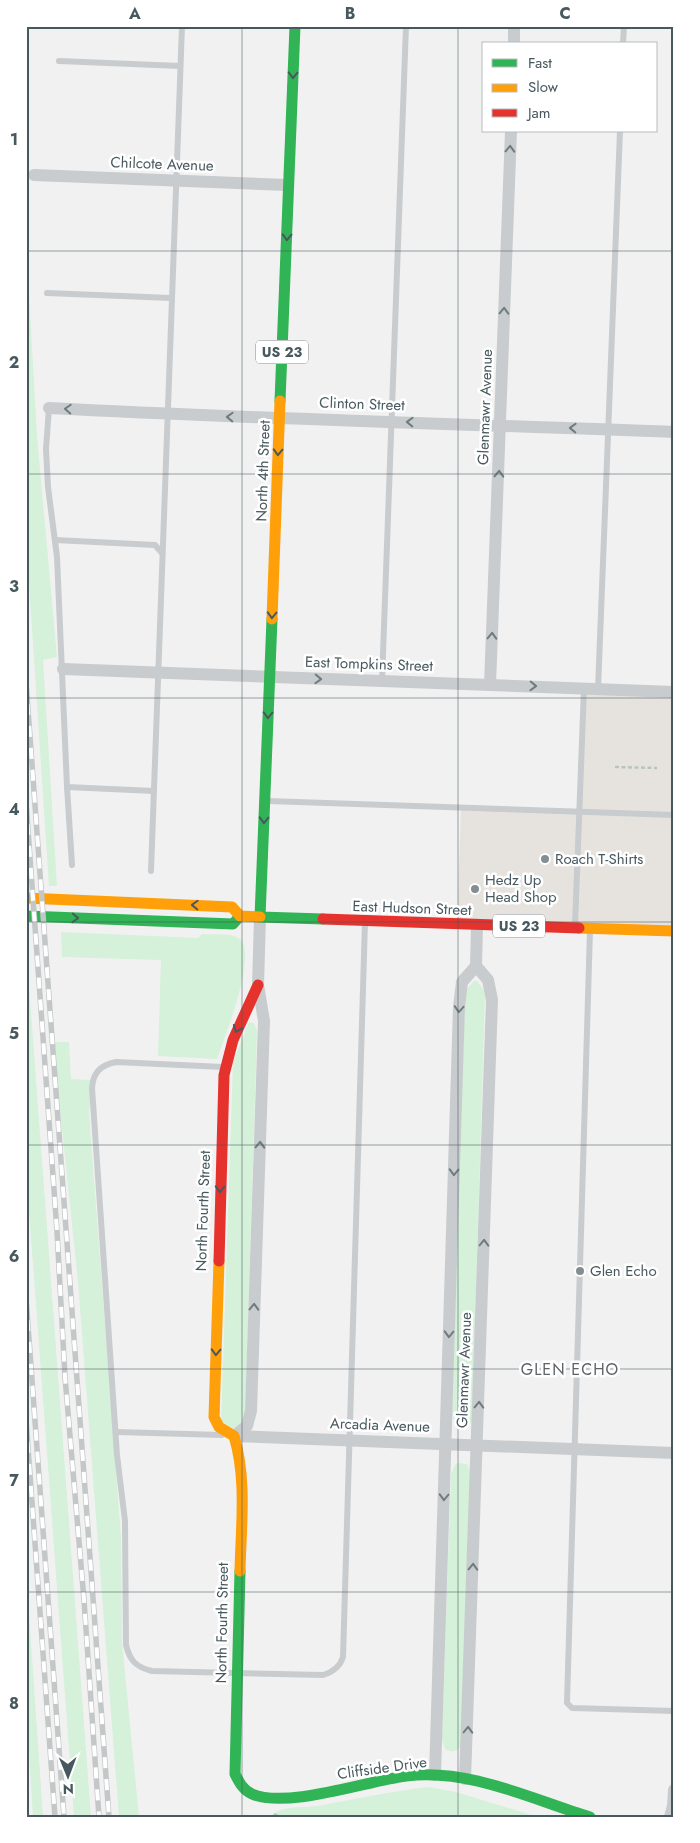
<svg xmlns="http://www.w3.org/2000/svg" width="700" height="1843" font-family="Jost,sans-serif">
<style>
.commercial{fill:#e6e3df}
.green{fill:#d5f1d9}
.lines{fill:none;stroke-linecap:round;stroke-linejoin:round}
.path{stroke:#b8c5be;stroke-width:2.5;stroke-dasharray:4 2.5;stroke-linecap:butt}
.lane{stroke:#c8ccce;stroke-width:6}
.street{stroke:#c8ccce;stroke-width:12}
.fast{stroke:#30b455;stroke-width:11}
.slow{stroke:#ff9f0a;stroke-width:11}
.jam{stroke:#e5322d;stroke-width:11}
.rail-casing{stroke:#c4c7c8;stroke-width:5.5}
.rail{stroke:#fff;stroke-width:4;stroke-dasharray:11;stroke-linecap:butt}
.oneway{stroke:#47595f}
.oneway2{stroke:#6e7c80}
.grid{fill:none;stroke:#47595f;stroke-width:1;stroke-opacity:0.55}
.poi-dot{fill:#838e92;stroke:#fff;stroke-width:2}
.labels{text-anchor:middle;stroke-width:5;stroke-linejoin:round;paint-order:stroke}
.shield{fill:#fff;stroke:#7e8b8f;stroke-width:1}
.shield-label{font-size:14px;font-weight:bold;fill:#47595f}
.street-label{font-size:15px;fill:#47595f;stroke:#fff}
.poi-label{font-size:15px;fill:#47595f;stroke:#fff;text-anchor:start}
.neighbourhood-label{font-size:16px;letter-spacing:1px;fill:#5d6366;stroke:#fff}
.neatline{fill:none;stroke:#47595f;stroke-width:2}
.grid-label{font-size:16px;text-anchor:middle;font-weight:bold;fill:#47595f}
</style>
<rect width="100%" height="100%" fill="#f2f1f1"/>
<path class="commercial" d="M584,688l90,4v241l-217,-9 4,-116 118,4z"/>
<g class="green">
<path d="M26,240l11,196 20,221 -14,3 14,226h-8l-23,-348z"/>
<path d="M61,932l137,6 4,-4c11,1 30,-2 38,5 18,15 -16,100 -23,120l-59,-3 3,-96 -99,-3z"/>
<path d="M26,946l65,871h-17l-48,-647z"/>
<path d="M474,981h3l7,9 1,6 -13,425 -3,4c-10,2 -15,0 -17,-10l13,-420 2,-6z"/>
<path d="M249,1022l5,1 3,8 -12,387 -2,5 -9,6 -13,-7 12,-360z"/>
<path d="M53,1042h16l2,37 22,1 -4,32 32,426 1,104 17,175h-20l-41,-535z"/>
<path d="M458,1463l9,1 4,9 -10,273c-5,6 -10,7 -16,3l-3,-9 9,-266 4,-9z"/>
<path d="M26,1570l17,247h-10l-7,-116z"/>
<path d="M429,1787l27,5 82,25h-268c10,-12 34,-9 48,-11 37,-7 73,-15 111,-19z"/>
</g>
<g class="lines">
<g class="path">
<path d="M615,767l42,1"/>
<path d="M274,1814l6,3"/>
</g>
<g class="lane">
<path d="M623,44l1,-18"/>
<path d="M59,61l121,5"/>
<path d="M47,293l124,5"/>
<path d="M49,408l-3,41 2,38 9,70 10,230 87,4"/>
<path d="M55,540l100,5 7,8"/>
<path d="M382,681l24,-655"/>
<path d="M598,689l22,-558"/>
<path d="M67,787l5,78"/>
<path d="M268,801l406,14"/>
<path d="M151,871l31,-845"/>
<path d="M575,925l9,-237"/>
<path d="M590,930l-23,773 5,5 102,3"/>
<path d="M223,1067l-107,-5c-15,3 -23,10 -24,26l25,367 8,66 1,124c4,16 10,22 26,26l171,4c10,-3 17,-8 20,-18l22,-735"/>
<path d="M116,1432l106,3"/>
</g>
<g class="street">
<path d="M514,44v-18"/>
<path d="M34,175l254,10"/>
<path d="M49,408c208,11 416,16 625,24"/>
<path d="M63,669l611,23"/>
<path d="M490,685l21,-554"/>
<path d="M234,1436l13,-10 4,-15 13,-390 -6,-36 2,-68"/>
<path d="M234,1436l440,17"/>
<path d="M435,1775l24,-768 3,-25 14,-16"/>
<path d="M465,1779l27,-779 -4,-20 -12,-14 1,-41"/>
<path d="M670,1817l3,-11 1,-16"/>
</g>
<g class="fast">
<path d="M280,401l15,-375"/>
<path d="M272,619l-12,298 63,2"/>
<path d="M26,916l207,8 7,-8"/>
<path d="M240,1571l-5,203c4,8 8,16 17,20 35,15 115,-13 154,-18 63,-8 125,23 184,41"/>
</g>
<g class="slow">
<path d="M272,619l8,-218"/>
<path d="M26,898l206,9 8,9 20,1"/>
<path d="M579,928l95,3"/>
<path d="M219,1261l-5,156 5,10 15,9c13,43 7,90 6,135"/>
</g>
<g class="jam">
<path d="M323,919l256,9"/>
<path d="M219,1261l5,-186 9,-35 25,-55"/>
</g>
<g class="rail-casing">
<g id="rail">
<path d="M26,682l83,1135"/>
<path d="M26,802l31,429 8,146 19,223 15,217"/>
<path d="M26,1298l38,519"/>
<path d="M26,1420l29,397"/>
</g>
</g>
<use href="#rail" class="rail"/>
</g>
<defs><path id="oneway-chevron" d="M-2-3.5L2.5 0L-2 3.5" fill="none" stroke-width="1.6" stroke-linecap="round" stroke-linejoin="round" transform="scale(1.25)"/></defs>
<g class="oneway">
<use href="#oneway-chevron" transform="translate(293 75) rotate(92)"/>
<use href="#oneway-chevron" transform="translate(287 237) rotate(92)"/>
<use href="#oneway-chevron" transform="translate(278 452) rotate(92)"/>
<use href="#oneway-chevron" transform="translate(272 615) rotate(92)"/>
<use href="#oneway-chevron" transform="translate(268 715) rotate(92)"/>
<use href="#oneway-chevron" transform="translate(264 820) rotate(92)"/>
<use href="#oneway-chevron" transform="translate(195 905) rotate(-178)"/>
<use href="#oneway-chevron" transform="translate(75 918) rotate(2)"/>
<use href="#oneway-chevron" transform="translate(237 1029) rotate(112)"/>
<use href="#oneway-chevron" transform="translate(220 1189) rotate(92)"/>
<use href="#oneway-chevron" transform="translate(216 1352) rotate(92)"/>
</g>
<g class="oneway2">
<use href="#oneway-chevron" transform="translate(510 149) rotate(-88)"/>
<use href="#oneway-chevron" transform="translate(504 311) rotate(-88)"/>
<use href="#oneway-chevron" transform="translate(68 409) rotate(-177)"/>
<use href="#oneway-chevron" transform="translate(230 417) rotate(-178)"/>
<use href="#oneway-chevron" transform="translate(410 422) rotate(-178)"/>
<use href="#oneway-chevron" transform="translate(573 428) rotate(-178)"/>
<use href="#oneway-chevron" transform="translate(499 474) rotate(-88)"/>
<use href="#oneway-chevron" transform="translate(492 636) rotate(-88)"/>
<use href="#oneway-chevron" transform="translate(318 679) rotate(2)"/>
<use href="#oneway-chevron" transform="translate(533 686) rotate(2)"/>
<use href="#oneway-chevron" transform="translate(459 1009) rotate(94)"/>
<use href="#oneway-chevron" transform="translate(260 1145) rotate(-88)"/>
<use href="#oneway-chevron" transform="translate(454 1172) rotate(92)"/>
<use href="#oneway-chevron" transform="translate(484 1243) rotate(-88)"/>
<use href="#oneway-chevron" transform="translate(254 1307) rotate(-88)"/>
<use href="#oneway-chevron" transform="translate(449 1334) rotate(92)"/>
<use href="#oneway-chevron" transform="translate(479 1405) rotate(-88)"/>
<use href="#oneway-chevron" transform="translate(444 1497) rotate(92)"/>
<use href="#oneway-chevron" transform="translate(473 1567) rotate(-88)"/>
<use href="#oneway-chevron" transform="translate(468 1730) rotate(-88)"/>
</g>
<path class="grid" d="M242,26v1791M458,26v1791M26,251h648M26,474h648M26,698h648M26,922h648M26,1145h648M26,1369h648M26,1592h648"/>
<g class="poi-dot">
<circle cx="545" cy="859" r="5"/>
<circle cx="475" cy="889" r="5"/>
<circle cx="580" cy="1271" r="5"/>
</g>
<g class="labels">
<g class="shield">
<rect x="256" y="340.5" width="52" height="23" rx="4"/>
<rect x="493" y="914.5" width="52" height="23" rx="4"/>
</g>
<g class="shield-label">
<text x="282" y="357">US 23</text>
<text x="519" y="931">US 23</text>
</g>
<g class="street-label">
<text transform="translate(162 164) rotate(2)" y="5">Chilcote Avenue</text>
<text transform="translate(362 404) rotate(2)" y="5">Clinton Street</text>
<text transform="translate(485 407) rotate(-88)" y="5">Glenmawr Avenue</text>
<text transform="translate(263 471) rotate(-88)" y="5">North 4th Street</text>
<text transform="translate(369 664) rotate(2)" y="5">East Tompkins Street</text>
<text transform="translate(412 908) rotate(2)" y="5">East Hudson Street</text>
<text transform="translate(203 1211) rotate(-88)" y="5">North Fourth Street</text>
<text transform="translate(464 1370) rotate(-88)" y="5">Glenmawr Avenue</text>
<text transform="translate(380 1425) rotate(2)" y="5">Arcadia Avenue</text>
<text transform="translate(222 1623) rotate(-89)" y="5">North Fourth Street</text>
<text transform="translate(382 1768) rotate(-8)" y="5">Cliffside Drive</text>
</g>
<g class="poi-label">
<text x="555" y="864">Roach T-Shirts</text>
<text x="485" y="885">Hedz Up<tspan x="485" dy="17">Head Shop</tspan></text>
<text x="590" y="1276">Glen Echo</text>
</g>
<g class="neighbourhood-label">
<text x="570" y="1375">GLEN ECHO</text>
</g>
</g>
<rect width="700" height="1843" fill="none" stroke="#ffffff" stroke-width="55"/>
<rect x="482" y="42" width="175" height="90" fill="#ffffff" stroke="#b5bdbf"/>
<rect x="492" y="59" width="25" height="8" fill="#30b455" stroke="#b5bdbf"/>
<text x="528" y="68" font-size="15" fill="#47595f">Fast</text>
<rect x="492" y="84" width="25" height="8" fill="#ff9f0a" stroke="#b5bdbf"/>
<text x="528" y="92" font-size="15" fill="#47595f">Slow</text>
<rect x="492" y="109" width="25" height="8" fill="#e5322d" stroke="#b5bdbf"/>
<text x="528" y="118" font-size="15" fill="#47595f">Jam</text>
<g transform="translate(68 1776) rotate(179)" stroke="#ffffff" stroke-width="4" paint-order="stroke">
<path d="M0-4L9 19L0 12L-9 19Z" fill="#47595f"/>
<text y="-8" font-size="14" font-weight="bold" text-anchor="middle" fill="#47595f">N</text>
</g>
<rect x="28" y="28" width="644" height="1788" class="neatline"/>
<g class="grid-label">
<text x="135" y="19">A</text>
<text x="350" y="19">B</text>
<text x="565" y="19">C</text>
<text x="14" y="145">1</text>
<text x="14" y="368">2</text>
<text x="14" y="592">3</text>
<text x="14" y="815">4</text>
<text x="14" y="1039">5</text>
<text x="14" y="1262">6</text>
<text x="14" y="1486">7</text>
<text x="14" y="1709">8</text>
</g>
</svg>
